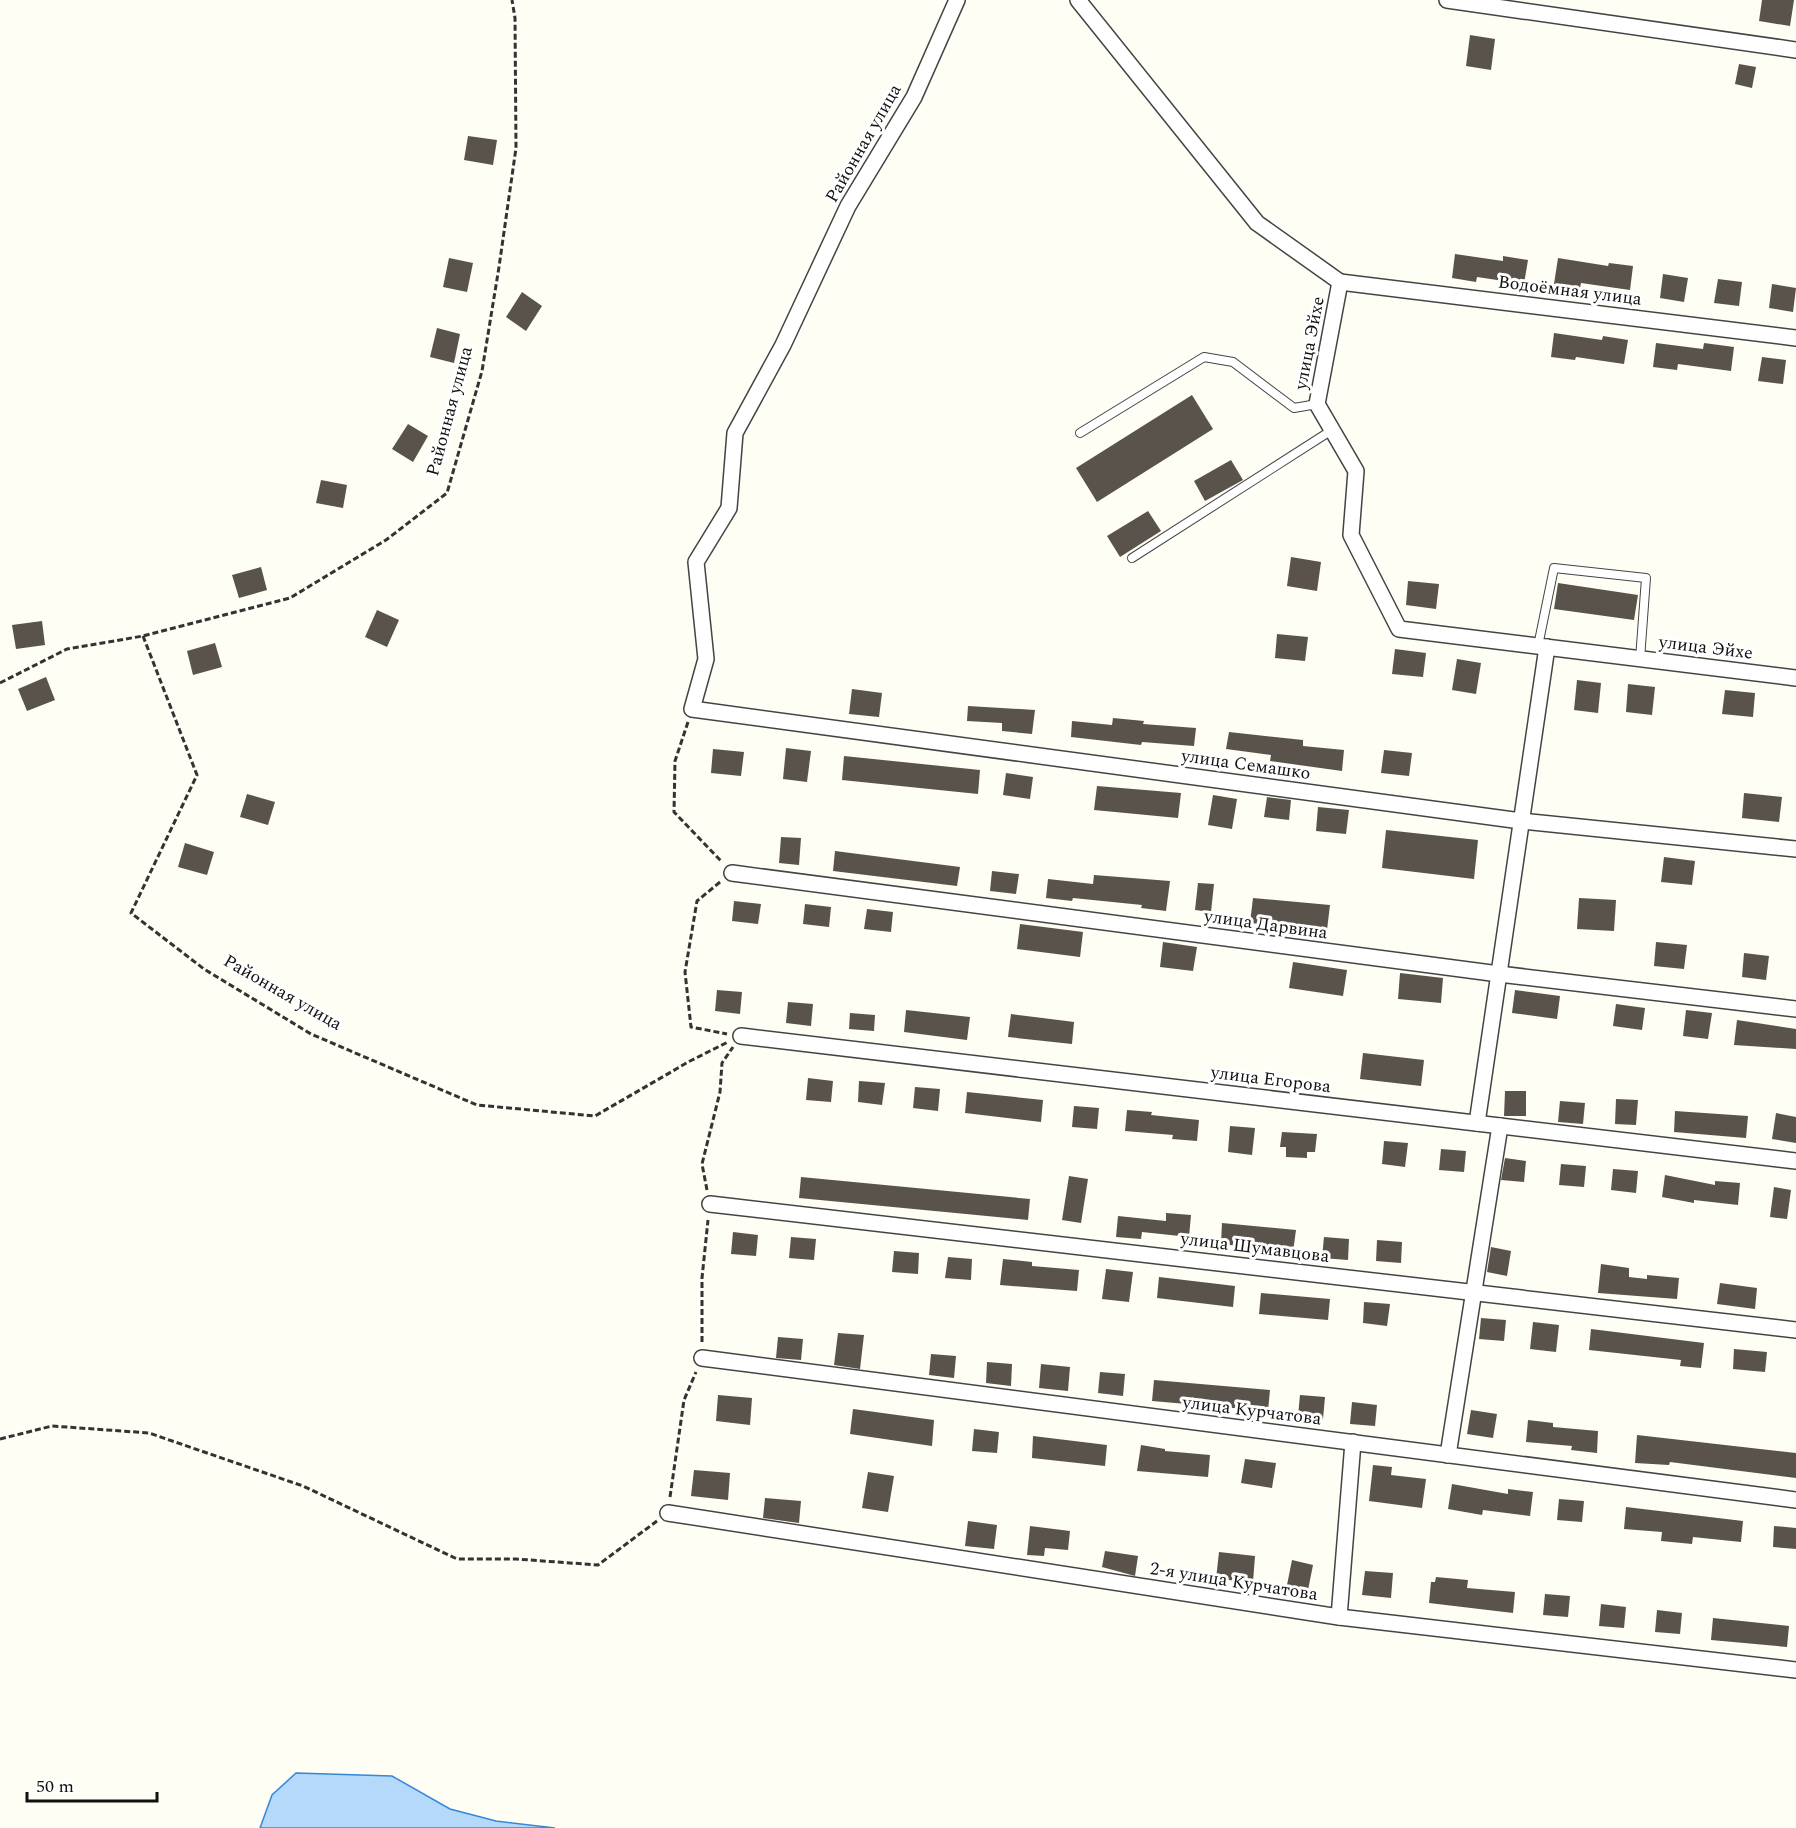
<svg xmlns="http://www.w3.org/2000/svg" width="1796" height="1828" font-family="Spectral,serif">
<style>
.water{fill:#b4d9fb;stroke:#3587d8;stroke-width:1.5}
.building{fill:#5a534c}
.lines{fill:none;stroke-linecap:round;stroke-linejoin:round}
.lane-casing{stroke:#444;stroke-width:10}
.street-casing{stroke:#444;stroke-width:18}
.path{stroke:#333;stroke-width:3;stroke-dasharray:6 3;stroke-linecap:butt}
.lane{stroke:#fff;stroke-width:8}
.street{stroke:#fff;stroke-width:15}
.labels{text-anchor:middle;stroke-width:6;stroke-linejoin:round;paint-order:stroke}
.street-label{font-size:18px;fill:#111;stroke:#fff}
</style>
<rect width="100%" height="100%" fill="#fffef4"/>
<path class="water" d="M296,1773l96,3 58,33 46,12 59,7h-295l12,-33z"/>
<g class="building">
<path d="M1762,0h32l-4,26 -31,-5z"/>
<path d="M1470,35l25,4 -4,31 -25,-4z"/>
<path d="M1739,64l17,3 -4,21 -17,-4z"/>
<path d="M468,136l29,4 -4,25 -29,-5z"/>
<path d="M1455,254l48,7v-5l25,4 -4,24 -47,-7 -1,5 -24,-4z"/>
<path d="M449,258l24,5 -6,29 -24,-5z"/>
<path d="M1558,258l50,8 1,-3 24,3 -3,24 -49,-7 -1,5 -26,-4z"/>
<path d="M1663,274l25,4 -4,24 -24,-4z"/>
<path d="M1718,279l24,3 -3,24 -25,-3z"/>
<path d="M1772,284l24,4 -3,24 -24,-4z"/>
<path d="M522,292l20,14 -16,25 -20,-14z"/>
<path d="M437,328l23,6 -6,29 -24,-6z"/>
<path d="M1554,333l48,7 1,-4 25,4 -4,24 -48,-7 -1,3 -24,-3z"/>
<path d="M1656,343l47,6 1,-6 30,4 -3,24 -53,-7 -1,6 -24,-3z"/>
<path d="M1762,357l24,3 -3,24 -25,-3z"/>
<path d="M1192,395l21,34 -116,73 -21,-34z"/>
<path d="M408,424l20,12 -15,26 -21,-13z"/>
<path d="M1231,460l12,20 -38,21 -11,-20z"/>
<path d="M321,480l26,5 -4,23 -27,-5z"/>
<path d="M1148,511l13,20 -41,26 -13,-21z"/>
<path d="M1291,557l30,5 -4,29 -30,-5z"/>
<path d="M261,567l6,23 -28,8 -7,-23z"/>
<path d="M1408,581l31,3 -3,25 -30,-4z"/>
<path d="M1558,583l80,12 -4,25 -80,-11z"/>
<path d="M377,610l22,10 -12,27 -22,-10z"/>
<path d="M42,621l3,24 -29,4 -4,-24z"/>
<path d="M1277,634l31,3 -3,24 -30,-3z"/>
<path d="M215,643l7,24 -29,8 -6,-24z"/>
<path d="M1395,649l31,4 -3,24 -31,-3z"/>
<path d="M1457,659l24,4 -5,31 -24,-4z"/>
<path d="M46,677l9,23 -28,11 -9,-22z"/>
<path d="M1577,680l24,3 -3,30 -24,-3z"/>
<path d="M1628,684l27,3 -3,28 -26,-3z"/>
<path d="M852,689l30,4 -3,24 -30,-3z"/>
<path d="M1725,690l30,3 -2,24 -31,-3z"/>
<path d="M968,706l67,4 -3,24 -30,-3v-8l-35,-2z"/>
<path d="M1113,718l31,3 -1,3 53,4 -2,18 -52,-4 -1,3 -70,-8 1,-16 40,4z"/>
<path d="M1229,732l74,8v6l41,4 -2,21 -72,-10 1,-6 -45,-6z"/>
<path d="M786,748l25,3 -4,31 -24,-3z"/>
<path d="M713,749l31,3 -3,24 -30,-3z"/>
<path d="M1384,750l28,3 -3,23 -28,-3z"/>
<path d="M844,756l136,14 -2,24 -136,-14z"/>
<path d="M1006,773l27,4 -3,22 -27,-4z"/>
<path d="M1097,786l84,7 -3,25 -84,-8z"/>
<path d="M1744,793l38,4 -3,25 -37,-4z"/>
<path d="M247,794l28,8 -7,23 -28,-8z"/>
<path d="M1213,795l24,4 -5,30 -24,-4z"/>
<path d="M1267,797l24,3 -2,20 -25,-3z"/>
<path d="M1318,807l31,3 -3,24 -30,-3z"/>
<path d="M1386,830l92,10 -4,39 -92,-11z"/>
<path d="M781,837l20,1 -2,27 -20,-2z"/>
<path d="M185,843l29,9 -7,23 -29,-8z"/>
<path d="M835,851l125,16 -3,19 -124,-15z"/>
<path d="M1664,857l31,4 -3,24 -31,-3z"/>
<path d="M992,871l27,3 -3,20 -26,-3z"/>
<path d="M1094,875l76,6 -4,30 -25,-3 1,-3 -69,-7 -1,3 -26,-3 2,-19 45,5z"/>
<path d="M1198,883l16,1 -3,28 -16,-2z"/>
<path d="M1253,898l77,7 -3,25 -77,-7z"/>
<path d="M1579,898l37,2 -2,31 -37,-2z"/>
<path d="M734,901l27,3 -3,20 -26,-3z"/>
<path d="M805,904l26,3 -2,20 -26,-3z"/>
<path d="M867,909l26,3 -2,20 -27,-3z"/>
<path d="M1020,924l63,8 -3,25 -63,-8z"/>
<path d="M1163,942l34,5 -4,24 -33,-4z"/>
<path d="M1656,942l31,3 -3,24 -30,-3z"/>
<path d="M1744,953l25,3 -3,24 -24,-3z"/>
<path d="M1293,962l54,8 -4,26 -54,-8z"/>
<path d="M1400,973l43,5 -2,25 -43,-4z"/>
<path d="M717,990l25,2 -2,22 -25,-3z"/>
<path d="M1515,990l45,6 -3,23 -45,-6z"/>
<path d="M788,1002l25,2 -2,22 -25,-3z"/>
<path d="M1616,1004l29,4 -3,22 -29,-4z"/>
<path d="M906,1010l64,7 -3,23 -63,-8z"/>
<path d="M1686,1010l26,3 -4,26 -25,-3z"/>
<path d="M850,1013l25,2 -1,16 -25,-2z"/>
<path d="M1011,1014l63,8 -2,22 -64,-7z"/>
<path d="M1737,1020l59,9v20l-62,-4z"/>
<path d="M1363,1053l61,7 -3,26 -61,-7z"/>
<path d="M808,1078l25,3 -2,21 -25,-2z"/>
<path d="M859,1081l26,2 -3,22 -24,-3z"/>
<path d="M915,1087l25,2 -2,22 -25,-3z"/>
<path d="M1505,1091h21v25h-22z"/>
<path d="M967,1092l76,8 -2,22 -76,-9z"/>
<path d="M1616,1099l22,1 -2,25 -21,-1z"/>
<path d="M1560,1101l25,2 -2,21 -25,-2z"/>
<path d="M1074,1106l25,2 -2,21 -25,-2z"/>
<path d="M1127,1110l25,2 -1,3 48,5 -2,21 -25,-2 1,-4 -48,-4z"/>
<path d="M1675,1111l73,5 -2,22 -72,-6z"/>
<path d="M1776,1113l20,4v26l-24,-4z"/>
<path d="M1230,1126l25,2 -3,27 -24,-3z"/>
<path d="M1282,1132l35,2 -2,18h-8v6l-21,-1v-10h-6z"/>
<path d="M1384,1141l24,2 -3,24 -23,-3z"/>
<path d="M1441,1149l25,2 -2,21 -25,-2z"/>
<path d="M1505,1158l21,3 -2,21 -23,-2z"/>
<path d="M1561,1164l25,2 -2,21 -25,-2z"/>
<path d="M1613,1169l25,2 -2,22 -25,-3z"/>
<path d="M1665,1175l50,10v-4l25,2 -2,22 -44,-5v3l-32,-6z"/>
<path d="M1069,1176l19,3 -7,44 -19,-3z"/>
<path d="M801,1177l229,22 -2,21 -229,-22z"/>
<path d="M1774,1187l17,3 -4,29 -17,-2z"/>
<path d="M1166,1213l25,2 -2,22 -47,-5 -1,7 -25,-2 2,-21 48,5z"/>
<path d="M1222,1223l74,7 -3,22 -72,-8z"/>
<path d="M733,1232l25,3 -2,21 -25,-2z"/>
<path d="M791,1237l25,2 -2,21 -25,-2z"/>
<path d="M1324,1237l25,2 -1,21 -26,-2z"/>
<path d="M1377,1240l25,2 -1,21 -25,-2z"/>
<path d="M1491,1247l20,4 -4,25 -20,-4z"/>
<path d="M894,1251l25,2 -1,21 -26,-2z"/>
<path d="M948,1257l24,2 -1,21 -26,-2z"/>
<path d="M1003,1259l29,3v4l47,4 -2,21 -77,-6z"/>
<path d="M1601,1264l28,4v9l18,2v-4l32,3 -2,21 -79,-6z"/>
<path d="M1106,1269l27,3 -4,30 -27,-3z"/>
<path d="M1159,1277l76,9 -2,21 -76,-9z"/>
<path d="M1720,1283l37,5 -2,21 -38,-5z"/>
<path d="M1261,1293l69,6 -2,21 -69,-6z"/>
<path d="M1364,1302l26,2 -3,22 -24,-3z"/>
<path d="M1481,1318l25,2 -2,21 -25,-2z"/>
<path d="M1533,1322l26,3 -3,27 -26,-3z"/>
<path d="M1591,1329l113,14 -3,25 -21,-2 1,-6 -92,-10z"/>
<path d="M838,1333l26,2 -4,34 -26,-4z"/>
<path d="M778,1337l25,2 -2,21 -25,-2z"/>
<path d="M1734,1349l33,3 -2,20 -32,-3z"/>
<path d="M931,1354l25,2 -2,22 -25,-3z"/>
<path d="M987,1362l25,2 -1,22 -25,-3z"/>
<path d="M1041,1364l29,3 -2,24 -29,-3z"/>
<path d="M1100,1372l25,2 -2,22 -25,-3z"/>
<path d="M1154,1380l116,10 -2,21 -116,-10z"/>
<path d="M718,1395l34,3 -2,27 -34,-4z"/>
<path d="M1300,1395l25,2 -2,22 -25,-3z"/>
<path d="M1352,1402l25,3 -2,21 -25,-2z"/>
<path d="M853,1409l81,11 -2,26 -82,-12z"/>
<path d="M1471,1410l26,4 -4,24 -26,-4z"/>
<path d="M1528,1420l25,3v4l45,4 -1,22 -26,-3 1,-4 -46,-4z"/>
<path d="M974,1429l25,3 -2,21 -25,-2z"/>
<path d="M1637,1435l159,18v25l-126,-16 -1,3 -34,-2z"/>
<path d="M1033,1436l74,9 -2,21 -73,-8z"/>
<path d="M1141,1445l24,4v2l45,4 -2,22 -71,-6z"/>
<path d="M1245,1459l31,4 -4,25 -31,-5z"/>
<path d="M1373,1465l19,2 -1,8 35,4 -4,29 -53,-7z"/>
<path d="M694,1470l36,3 -2,27 -37,-4z"/>
<path d="M868,1472l26,4 -6,36 -26,-4z"/>
<path d="M1452,1484l56,10v-5l25,3 -3,24 -47,-6 -1,5 -34,-6z"/>
<path d="M765,1498l36,3 -2,22 -36,-5z"/>
<path d="M1559,1499l25,2 -2,21 -25,-2z"/>
<path d="M1626,1507l117,14 -2,21 -48,-5 -1,7 -31,-3 1,-9 -38,-3z"/>
<path d="M968,1521l29,4 -3,24 -29,-3z"/>
<path d="M1030,1526l40,5 -2,19 -23,-2 -1,8 -17,-1z"/>
<path d="M1774,1526l22,2v21l-23,-2z"/>
<path d="M1105,1551l33,5 -3,20 -33,-9z"/>
<path d="M1219,1552l36,4 -2,26 -37,-3z"/>
<path d="M1292,1560l21,5 -5,25 -21,-5z"/>
<path d="M1365,1571l28,2 -2,25 -29,-3z"/>
<path d="M1436,1577l32,3 -1,8 48,4 -2,21 -84,-10 2,-21h4z"/>
<path d="M1545,1594l25,2 -2,21 -25,-2z"/>
<path d="M1601,1604l25,3 -2,21 -25,-2z"/>
<path d="M1657,1610l25,3 -2,21 -25,-2z"/>
<path d="M1713,1618l76,8 -2,21 -76,-7z"/>
</g>
<g class="lines">
<g class="lane-casing">
<g id="lane">
<path d="M1080,433l124,-76 29,5 61,46 23,-4"/>
<path d="M1132,558l200,-128"/>
<path d="M1538,646l16,-78 92,10 -6,81"/>
</g>
</g>
<g class="street-casing">
<g id="street">
<path d="M957,0l-43,97 -66,109 -65,139 -48,88 -6,75 -33,54 10,97 -14,50 829,112 275,28"/>
<path d="M1078,0l179,223 83,59 -23,122 39,67 -5,64 48,94 397,49"/>
<path d="M1447,0l349,50"/>
<path d="M1340,282l456,56"/>
<path d="M732,873l767,101 297,35"/>
<path d="M741,1036l1055,125"/>
<path d="M1477,1123l70,-476"/>
<path d="M710,1204l1086,126"/>
<path d="M702,1358l1094,142"/>
<path d="M1448,1455l52,-329"/>
<path d="M668,1513l671,104 457,53"/>
<path d="M1339,1617l14,-175"/>
</g>
</g>
<g class="path">
<path d="M143,636l54,139 -66,138 73,56 107,65 166,71 118,11 95,-55 38,-19"/>
<path d="M0,683l67,-34 76,-13 147,-38 96,-58 61,-47 35,-122 17,-104 17,-119 -1,-130 -3,-18"/>
<path d="M688,722l-13,39 -1,51 48,50"/>
<path d="M720,882l-23,19 -12,71 6,55 36,7"/>
<path d="M707,1190l-5,-26 18,-72 2,-29 11,-16"/>
<path d="M702,1342v-64l6,-58"/>
<path d="M0,1439l52,-13 97,7 154,53 154,73h59l82,6 59,-44"/>
<path d="M670,1497l14,-97 12,-28"/>
</g>
<use href="#lane" class="lane"/>
<use href="#street" class="street"/>
</g>
<g class="labels">
<g class="street-label">
<text transform="translate(863 143) rotate(-60)" y="6">Районная улица</text>
<text transform="translate(1570 290) rotate(7)" y="6">Водоёмная улица</text>
<text transform="translate(1309 343) rotate(-79)" y="6">улица Эйхе</text>
<text transform="translate(449 411) rotate(-75)" y="6">Районная улица</text>
<text transform="translate(1706 647) rotate(7)" y="6">улица Эйхе</text>
<text transform="translate(1246 764) rotate(8)" y="6">улица Семашко</text>
<text transform="translate(1266 924) rotate(8)" y="6">улица Дарвина</text>
<text transform="translate(283 992) rotate(30)" y="6">Районная улица</text>
<text transform="translate(1271 1079) rotate(7)" y="6">улица Егорова</text>
<text transform="translate(1255 1247) rotate(7)" y="6">улица Шумавцова</text>
<text transform="translate(1252 1410) rotate(7)" y="6">улица Курчатова</text>
<text transform="translate(1234 1581) rotate(9)" y="6">2-я улица Курчатова</text>
</g>
</g>
<path d="M27 1792v9h130v-9" fill="none" stroke="#111111" stroke-width="3"/>
<text x="36" y="1792" font-size="18" fill="#111111" stroke="#ffffff" stroke-width="4.5" paint-order="stroke">50 m</text>
</svg>
